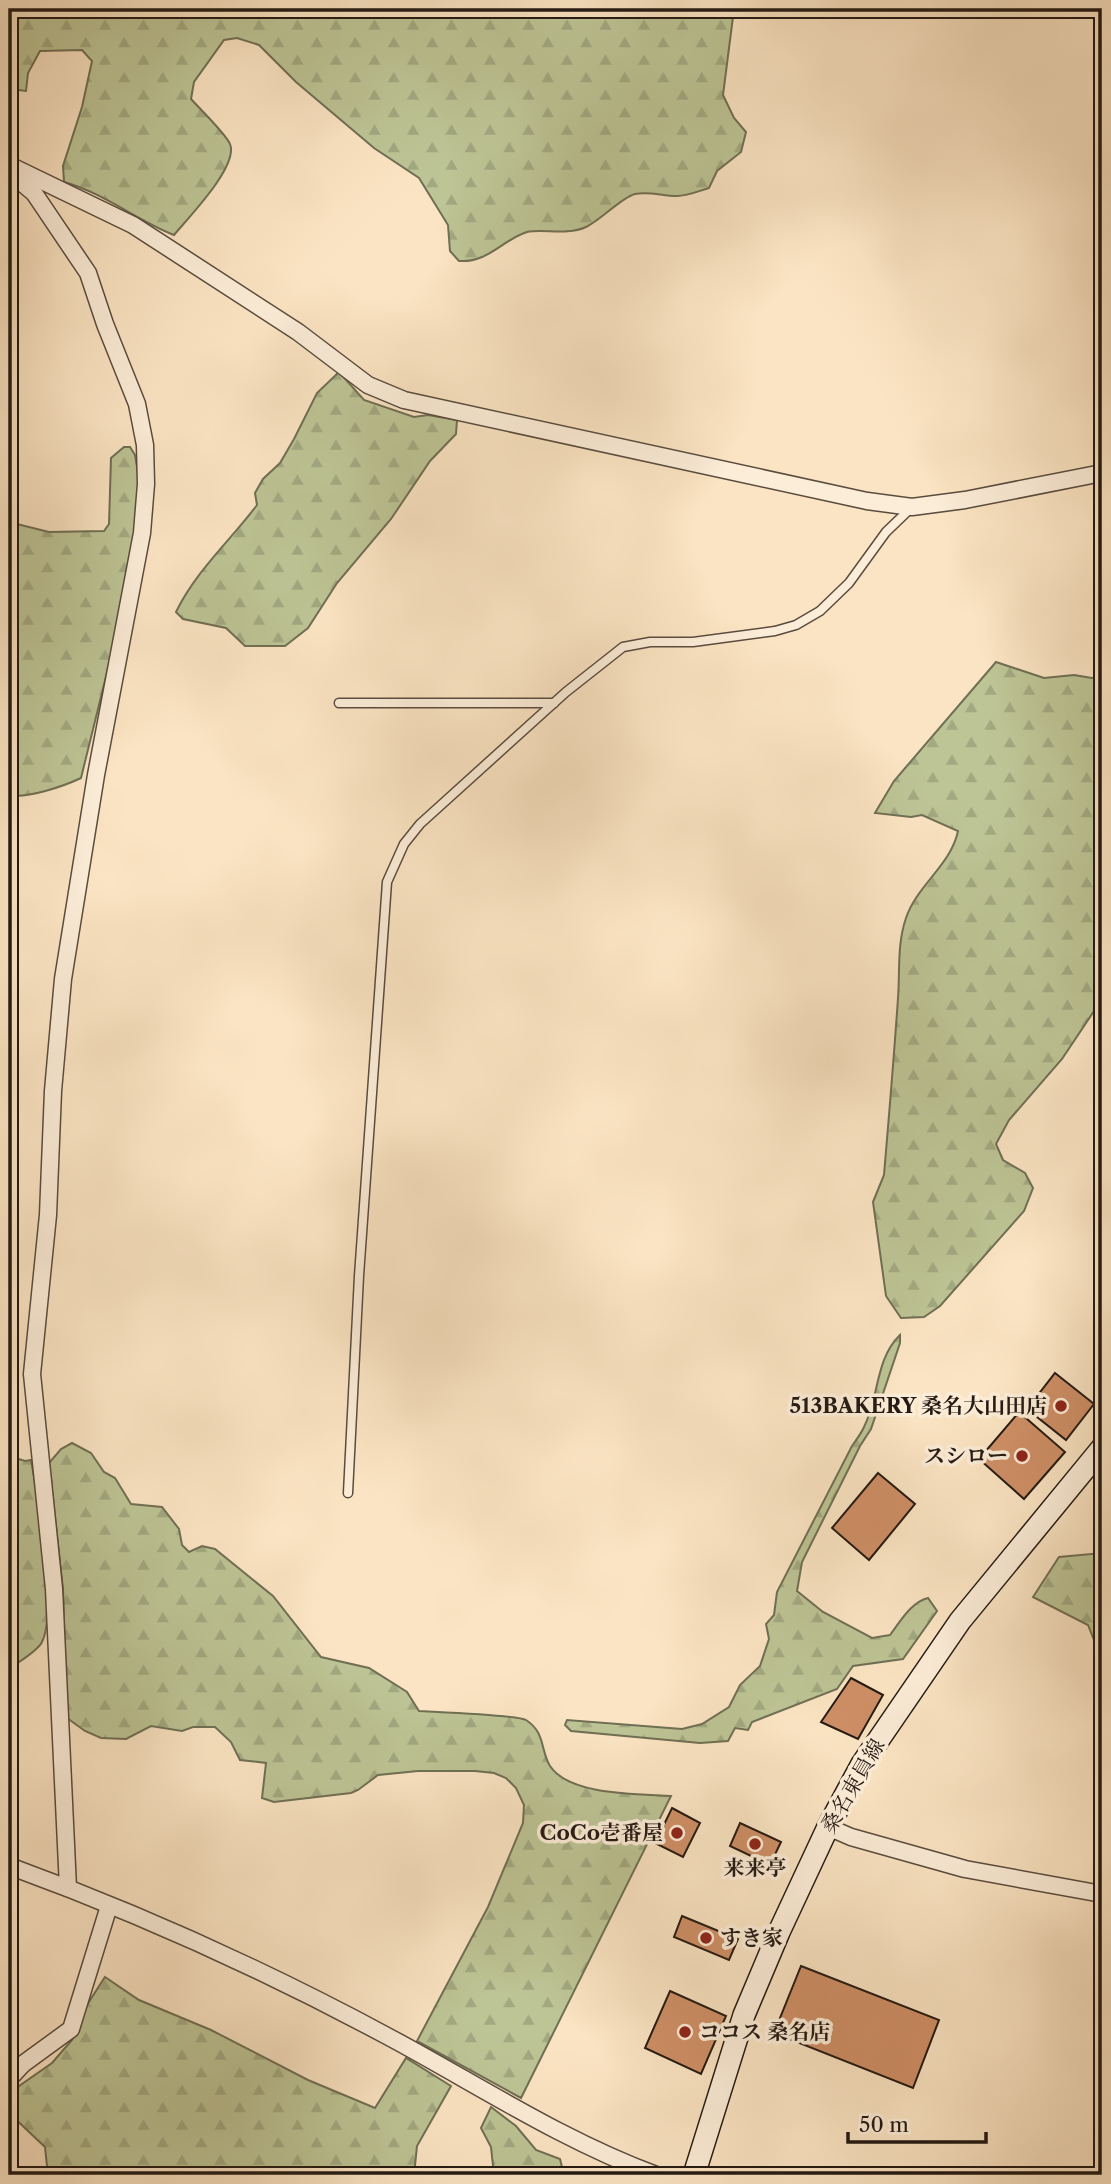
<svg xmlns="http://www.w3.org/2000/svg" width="1111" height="2184" font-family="'Libre Caslon Text','Noto Serif JP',serif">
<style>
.forest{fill:url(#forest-firs);stroke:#706f54;stroke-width:2}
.building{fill:#cf8f66;stroke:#241a13;stroke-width:2}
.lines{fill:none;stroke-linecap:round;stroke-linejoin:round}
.service-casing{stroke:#5a4c3f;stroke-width:11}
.minor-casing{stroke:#5a4c3f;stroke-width:19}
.secondary-casing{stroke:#241a13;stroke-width:24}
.service{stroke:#fcedd8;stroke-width:8}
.minor{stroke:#fcedd8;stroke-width:16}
.secondary{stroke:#fcedd8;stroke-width:21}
.poi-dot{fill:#8f2418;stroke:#fcedd8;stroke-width:2.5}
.labels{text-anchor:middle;stroke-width:7;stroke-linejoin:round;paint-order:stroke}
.poi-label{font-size:21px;font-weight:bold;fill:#241a13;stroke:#fcedd8;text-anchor:end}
.street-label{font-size:21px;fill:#241a13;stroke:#fcedd8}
</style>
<defs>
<pattern id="forest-firs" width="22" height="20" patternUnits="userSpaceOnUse" patternTransform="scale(1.75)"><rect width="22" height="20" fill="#bdc495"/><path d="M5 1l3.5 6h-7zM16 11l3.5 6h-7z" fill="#a2a880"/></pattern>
</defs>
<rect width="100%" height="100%" fill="#fbe4c3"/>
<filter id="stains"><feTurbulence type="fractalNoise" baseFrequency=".00286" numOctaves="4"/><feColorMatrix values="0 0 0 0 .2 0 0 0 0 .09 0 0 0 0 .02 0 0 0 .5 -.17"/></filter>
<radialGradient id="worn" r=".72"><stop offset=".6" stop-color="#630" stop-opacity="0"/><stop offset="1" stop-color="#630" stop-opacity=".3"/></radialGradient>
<g class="forest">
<path d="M9,9h725l-11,86 11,23 12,14 -5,20 -24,19 -8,17c-10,3 -22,8 -32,8 -15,0 -27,-5 -42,-2 -13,3 -34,26 -49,33 -20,9 -43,1 -59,5 -25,8 -39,31 -68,29l-9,-10 -2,-26 -29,-47 -45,-30 -78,-66 -37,-37 -22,-7 -13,2 -30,42 -3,17c9,10 35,35 39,45 9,22 -42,74 -56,91 -38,-15 -70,-42 -110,-53l-1,-16 19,-59 10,-46 -10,-11 -42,1 -12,22 -2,18 -16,-2z"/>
<path d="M339,372l25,28 50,17 14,-2 29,5 -1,14 -26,27 -39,58 -54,64 -29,45 -23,18h-40l-19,-18 -43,-9 -7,-7c20,-41 54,-71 81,-107l-2,-12 8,-14 17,-16 14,-24 23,-46z"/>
<path d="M124,447h6l5,8 7,42 -11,78 -50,203c-17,8 -54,21 -72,17v-273l40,10 55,-1 5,-7 2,-66z"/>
<path d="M996,662l48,16 30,-3 18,3 10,-1v322l-40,60 -53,61 -13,24 7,16 22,13 8,15 -9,23 -84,95 -16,11 -23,1 -15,-22 -13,-94 11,-27c5,-59 10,-118 14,-177 2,-27 -1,-54 8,-80 11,-33 45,-53 52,-87l-36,-16 -11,2 -36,-4 19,-32z"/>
<path d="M900,1335v8l-29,86 -11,17 -58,116 -5,29 26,21 49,26 18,-3c10,-13 21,-33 38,-37l9,13 -34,48 -50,7 -16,23 -85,33 -4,8 -13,-2 -7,13 -28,2 -129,-12 -6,-6 2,-5 115,9 20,-5 27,-17 11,-22 20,-19 9,-27 -3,-15 8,-9 3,-23 75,-146c4,-6 9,-12 12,-19 15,-29 11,-68 36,-92z"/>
<path d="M72,1443l19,10 13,19 11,6 16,26 31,3 17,22 3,16 7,7 13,-6 13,3 58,47 48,61 48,11 38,24 12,19c16,1 99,4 107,9 20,13 14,30 24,46 20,30 89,28 121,30l-150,302 -104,-57 71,-134 35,-84 1,-18 -8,-17 -10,-10 -12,-5 -19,-2h-57l-40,4 -20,15 -7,3 -77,9 -12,-4 4,-35 -26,-3 -9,-18 -16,-15h-22l-11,4 -31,-5 -25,13 -25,-1 -16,-7 -18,-13 -4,-129 -14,-126 12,-14z"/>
<path d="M9,1456l16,5 6,-1c7,40 27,148 11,182 -5,10 -24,20 -33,27z"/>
<path d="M1102,1553v107l-14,-35 -55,-28 26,-40z"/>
<path d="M105,1977l34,23 72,30 97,50 67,28 31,-50 45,28 -34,60 -3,29h-370l3,-9 -2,-19 -36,-34v-20l43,-30 20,-23 13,-32z"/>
<path d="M491,2107l25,19 20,24 24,9 4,16h-70l-3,-28 -10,-19z"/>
</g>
<g class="building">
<path d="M1055,1373l39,31 -28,36 -39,-31z"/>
<path d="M1019,1412l46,40 -41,47 -45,-40z"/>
<path d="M878,1473l37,31 -46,56 -37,-32z"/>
<path d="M851,1678l32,17 -25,44 -37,-17z"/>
<path d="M672,1808l28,15 -17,34 -28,-14z"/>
<path d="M740,1823l41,19 -11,23 -40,-19z"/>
<path d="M682,1916l56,23 -9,21 -55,-23z"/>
<path d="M801,1966l138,54 -26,68 -139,-55z"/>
<path d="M670,1991l56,25 -25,58 -56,-26z"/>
</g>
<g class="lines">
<g class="service-casing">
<g id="service">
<path d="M339,703h215"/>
<path d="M348,1493l11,-217 28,-394 17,-38 16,-20 146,-132 57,-45 27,-5h43l82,-11 21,-6 24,-14 29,-28 37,-51 26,-25"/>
</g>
</g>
<g class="minor-casing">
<g id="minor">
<path d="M9,165l124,60 165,107 70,53 36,15 463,101 45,6 53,-7 137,-27"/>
<path d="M9,172l25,21 54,80 17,51 32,80 8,41 1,39 -4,49 -46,242 -33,204 -10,112 -5,124 -16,159 22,215 14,299"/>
<path d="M828,1827l23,10 114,32 137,25"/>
<path d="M9,1866c129,47 257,105 378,170 88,47 174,104 269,139"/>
<path d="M9,2079l14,-15 48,-35 38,-123"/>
</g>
</g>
<g class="secondary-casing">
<path id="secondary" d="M694,2175l50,-160 35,-83 49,-105 34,-63 98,-143 142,-173"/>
</g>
<use href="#service" class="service"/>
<use href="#minor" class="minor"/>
<use href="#secondary" class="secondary"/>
</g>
<g class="poi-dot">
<circle cx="1061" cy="1406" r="7"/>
<circle cx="1022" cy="1456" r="7"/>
<circle cx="677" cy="1833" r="7"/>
<circle cx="755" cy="1844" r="7"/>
<circle cx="706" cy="1938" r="7"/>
<circle cx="685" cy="2032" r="7"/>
</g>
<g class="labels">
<g class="poi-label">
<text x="1047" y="1413">513BAKERY 桑名大山田店</text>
<text x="1008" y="1463">スシロー</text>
<text x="663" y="1840">CoCo壱番屋</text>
<text x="755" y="1875" text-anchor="middle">来来亭</text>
<text x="720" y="1945" text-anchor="start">すき家</text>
<text x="699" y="2039" text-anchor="start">ココス 桑名店</text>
</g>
<g class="street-label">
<text transform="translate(853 1786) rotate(-60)" y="7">桑名東員線</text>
</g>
</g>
<rect width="1111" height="2184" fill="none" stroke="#fbe4c3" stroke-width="35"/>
<rect x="10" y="10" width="1090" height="2163" fill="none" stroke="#241a13" stroke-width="3.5"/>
<rect x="18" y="18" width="1076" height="2149" fill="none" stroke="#241a13" stroke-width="2"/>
<path d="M848 2132v10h138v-10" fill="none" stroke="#241a13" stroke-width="3.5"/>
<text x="859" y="2132" font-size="21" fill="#241a13" stroke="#fcedd8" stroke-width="5" paint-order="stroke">50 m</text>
<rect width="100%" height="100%" filter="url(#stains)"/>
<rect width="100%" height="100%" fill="url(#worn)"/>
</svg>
